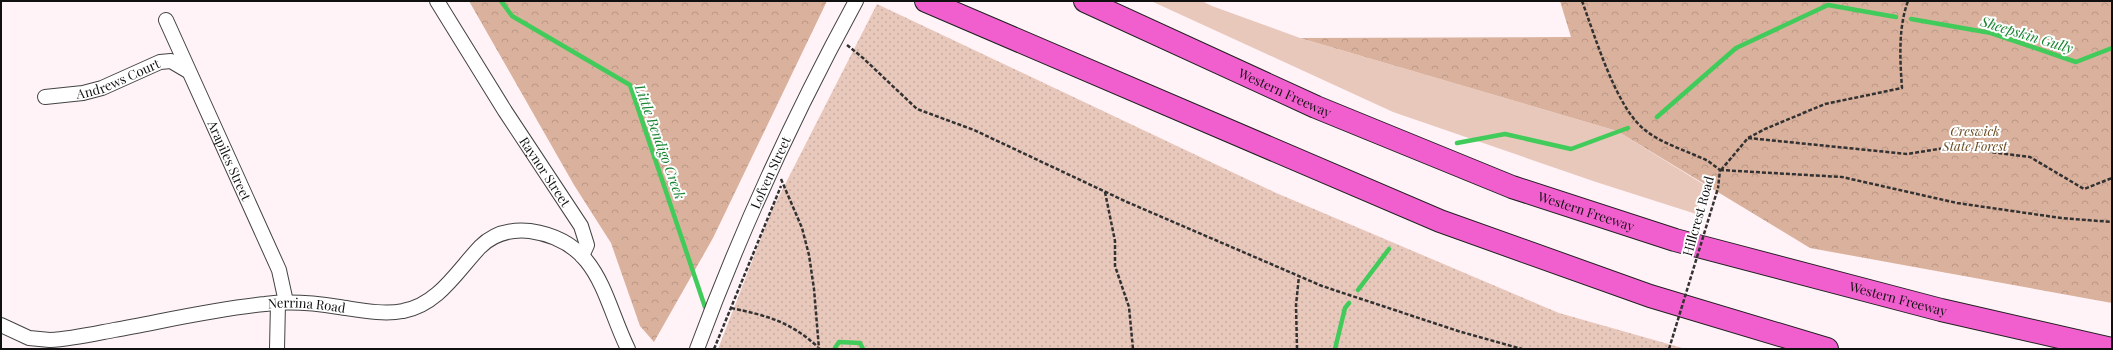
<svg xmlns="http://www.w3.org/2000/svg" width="2113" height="350" font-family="'Playfair Display',serif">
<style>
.grass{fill:#e9c8bc}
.forest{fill:url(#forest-crowns)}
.park{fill:url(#park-dots)}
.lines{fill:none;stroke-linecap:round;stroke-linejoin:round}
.stream{stroke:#41cb5a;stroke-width:4.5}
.minor-casing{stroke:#434343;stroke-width:16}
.motorway-casing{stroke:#212121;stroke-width:24}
.path{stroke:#323232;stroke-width:2.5;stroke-dasharray:4 2;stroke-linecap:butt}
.minor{stroke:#fff;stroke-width:14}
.motorway{stroke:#f15fce;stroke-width:22}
.path-bridge{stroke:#323232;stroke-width:2.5;stroke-dasharray:4 2;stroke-linecap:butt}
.labels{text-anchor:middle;stroke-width:4;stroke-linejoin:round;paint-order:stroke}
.street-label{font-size:13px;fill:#101010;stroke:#fff}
.park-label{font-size:13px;font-style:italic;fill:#684920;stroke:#fff}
.water-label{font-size:14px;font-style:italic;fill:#188430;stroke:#fff}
</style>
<defs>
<pattern id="forest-crowns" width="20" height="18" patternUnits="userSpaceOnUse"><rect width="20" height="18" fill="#dab19c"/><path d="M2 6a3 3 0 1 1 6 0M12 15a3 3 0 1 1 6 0" fill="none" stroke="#ba9785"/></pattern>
<pattern id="park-dots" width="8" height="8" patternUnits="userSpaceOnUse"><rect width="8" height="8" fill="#e9c8bc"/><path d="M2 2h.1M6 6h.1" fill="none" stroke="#c7aba1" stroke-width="1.8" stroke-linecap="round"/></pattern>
</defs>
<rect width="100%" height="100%" fill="#fff3f8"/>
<path class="grass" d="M1151,1h51l10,5 88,32 317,93 86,53 -7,30 -100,-32 -203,-70z"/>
<g class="forest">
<path d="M469,1h358l-114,237 -59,104 -14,-16 -29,-83 -37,-58z"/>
<path d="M1560,1h552v302l-302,-55 -193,-117 -317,-93 271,-1z"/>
</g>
<path class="park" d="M877,4l397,188 285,121 127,36h-968l54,-139z"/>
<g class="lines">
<g class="stream">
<path d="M501,1l11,15 118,69 75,222"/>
<path d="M1911,19l80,14 85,29 36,-14"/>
<path d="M1657,117l79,-69 92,-43 68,12"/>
<path d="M1457,143l48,-9 66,15 57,-21"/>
<path d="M1358,290l31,-41"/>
<path d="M835,348l4,-6 21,1 3,6"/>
<path d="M1335,349l10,-41 4,-5"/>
</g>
<g class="minor-casing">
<g id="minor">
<path id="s1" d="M437,1l68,110 76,115 6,19 -5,11"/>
<path id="s2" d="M166,20l113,250 7,32"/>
<path id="s3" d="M45,97l38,-4 19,-5 58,-26 11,-1 17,10"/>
<path id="s4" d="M1,325l28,13 21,2c21,-1 43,-6 64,-10 50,-9 100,-21 151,-26 24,-3 49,-1 74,3 21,3 44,8 64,4 35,-6 55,-41 77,-64 14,-14 31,-18 50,-16 70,10 73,67 98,118"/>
<path d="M277,349l1,-46"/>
<path id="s5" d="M697,349c44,-119 98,-236 159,-348"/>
</g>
</g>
<g class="motorway-casing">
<g id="motorway">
<path d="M926,1l514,220 210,75 177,53"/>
<path id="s6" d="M1085,1l231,106 196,80 163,53 266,70 171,39"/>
</g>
</g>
<g class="path">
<path d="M1582,1c13,35 34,107 63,129 17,14 43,21 63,31l12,9 -2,18"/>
<path d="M847,45l16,13 54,51 57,21 153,72 195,84 136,45 64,18"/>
<path d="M1748,138l159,16 44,-7 79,10 54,32 28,-11"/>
<path d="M1720,170l122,7 115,26 104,15 51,4"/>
<path d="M1721,170l27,-32 17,-9 60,-25 77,-16c-2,-28 -4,-60 6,-87"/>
<path d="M781,179l21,49 7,27 5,34 5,60"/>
<path d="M1105,192l10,49v25l14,41 4,42"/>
<path d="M731,308c37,8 58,13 87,39"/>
<path d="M714,349l67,-163"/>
<path d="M1297,349l-1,-44 3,-29"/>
</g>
<use href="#minor" class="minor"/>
<use href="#motorway" class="motorway"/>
<path class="path-bridge" d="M1669,349l49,-161"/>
</g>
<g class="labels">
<g class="street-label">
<text dy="5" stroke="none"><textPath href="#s3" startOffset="76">Andrews Court</textPath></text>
<text dy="5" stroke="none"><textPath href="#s6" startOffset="220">Western Freeway</textPath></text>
<text dy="5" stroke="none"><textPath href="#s2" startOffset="154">Arapiles Street</textPath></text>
<text dy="5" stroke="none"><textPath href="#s1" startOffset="202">Raynor Street</textPath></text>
<text dy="5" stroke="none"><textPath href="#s5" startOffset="191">Lofven Street</textPath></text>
<text dy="5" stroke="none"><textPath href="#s6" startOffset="544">Western Freeway</textPath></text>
<text transform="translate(1698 216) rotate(-74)" y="5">Hillcrest Road</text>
<text dy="5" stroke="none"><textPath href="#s6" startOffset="868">Western Freeway</textPath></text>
<text dy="5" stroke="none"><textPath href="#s4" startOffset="312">Nerrina Road</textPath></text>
</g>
<g class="park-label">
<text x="1975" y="136">Creswick<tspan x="1975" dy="15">State Forest</tspan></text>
</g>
<g class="water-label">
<text transform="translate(2027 35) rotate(17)" y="5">Sheepskin Gully</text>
<text transform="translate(660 142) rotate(70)" y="5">Little Bendigo Creek</text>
</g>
</g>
<rect width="2113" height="350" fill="none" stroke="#101010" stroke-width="4"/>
</svg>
